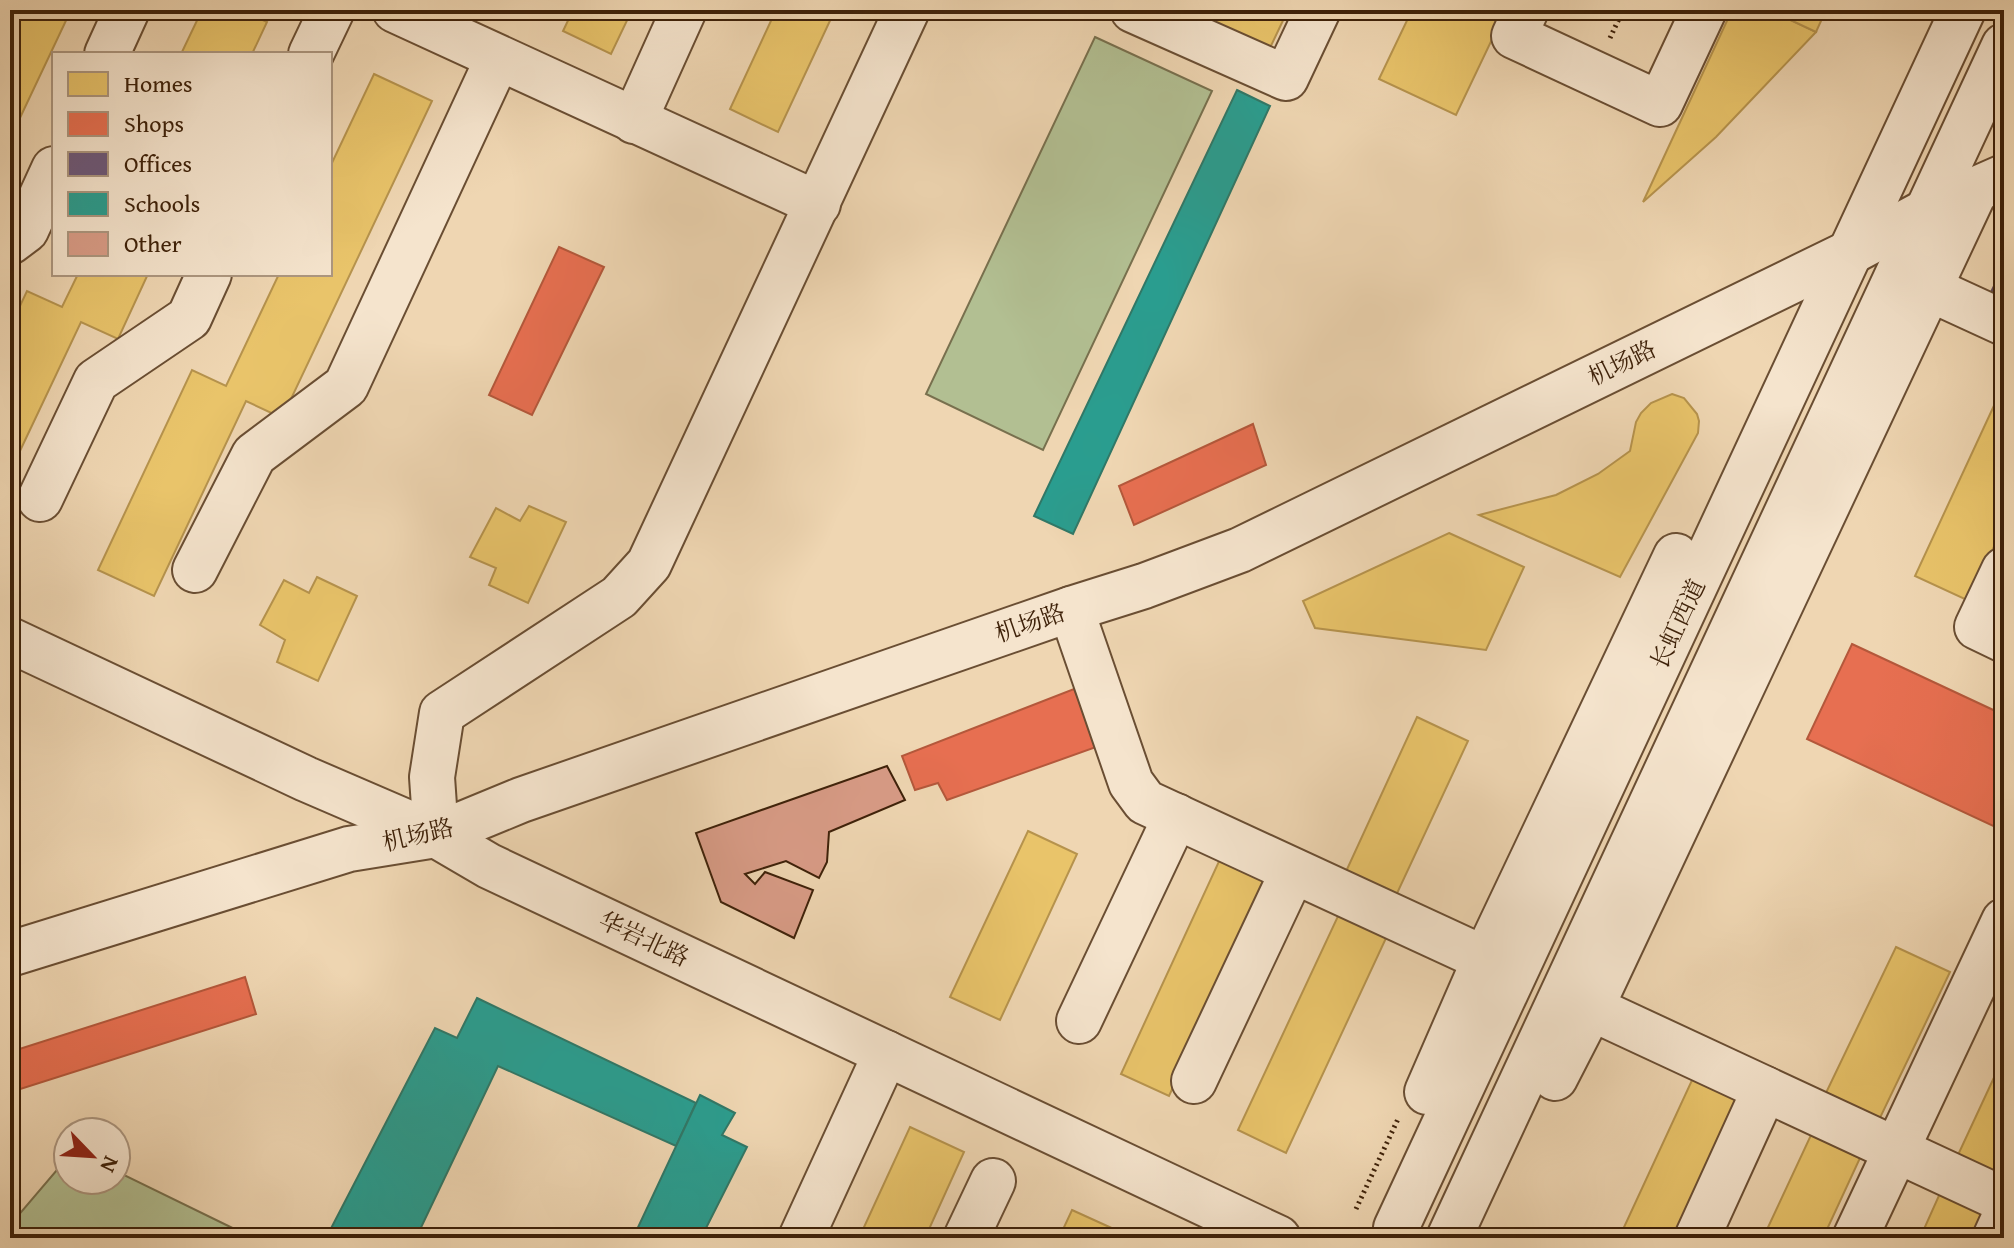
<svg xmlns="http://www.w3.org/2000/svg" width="2014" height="1248" font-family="'Gentium Book Plus','Noto Serif SC',serif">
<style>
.green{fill:#b2bf92;stroke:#78704e;stroke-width:2}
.homes{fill:#e9c46a;stroke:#b6934d;stroke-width:2}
.shops{fill:#e76f51;stroke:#b4583b;stroke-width:2}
.offices{fill:#6d597a;stroke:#5f4858;stroke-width:2}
.schools{fill:#2a9d8f;stroke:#307867;stroke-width:2}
.building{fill:#d99c87;stroke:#3e2109;stroke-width:2}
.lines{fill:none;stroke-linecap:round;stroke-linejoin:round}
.minor-casing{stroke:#6a4e33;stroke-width:48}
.path{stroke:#3e2109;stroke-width:5;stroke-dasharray:2 4;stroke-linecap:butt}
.minor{stroke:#f5e4cd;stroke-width:44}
.labels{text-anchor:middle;stroke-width:8;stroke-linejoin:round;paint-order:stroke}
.street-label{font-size:24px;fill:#3e2109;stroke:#f5e4cd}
</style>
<rect width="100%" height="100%" fill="#efd6b2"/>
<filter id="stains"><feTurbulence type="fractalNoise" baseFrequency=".0025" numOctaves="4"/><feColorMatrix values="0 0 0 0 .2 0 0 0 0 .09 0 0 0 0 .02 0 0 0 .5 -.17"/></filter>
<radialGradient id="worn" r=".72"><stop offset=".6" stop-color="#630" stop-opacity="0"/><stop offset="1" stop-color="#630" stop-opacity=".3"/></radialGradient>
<g class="green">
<path d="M1095,37l117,54 -169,359 -117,-56z"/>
<path d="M68,1157v23h48v-9l137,67h-243v-13z"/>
</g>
<g class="homes">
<path d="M10,10h61l-61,129z"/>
<path d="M202,10h39l26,12 -15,32h-71z"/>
<path d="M573,10h59l-21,44 -48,-23z"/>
<path d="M776,10h59l-57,122 -48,-23z"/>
<path d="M1194,10h94l-19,40 -77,-36z"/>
<path d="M1412,10h94l-50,105 -77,-36z"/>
<path d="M1732,10h37l47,22 -100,105 -73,65z"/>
<path d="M1769,10h57l-10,22z"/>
<path d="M374,74l58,27 -150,317 -36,-17 -92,195 -56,-26 94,-200 34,16 53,-112h51v-107z"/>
<path d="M78,274h70l-30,65 -37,-17 -71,150v-145l17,-36 35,16z"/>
<path d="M2004,384v141l-35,76 -54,-25z"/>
<path d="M1672,394l12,4 13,16 2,7 -1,12 -78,144 -141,-62 77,-20 42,-21 32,-23 6,-29 5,-9 10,-10z"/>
<path d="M529,506l37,16 -38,81 -39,-18 7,-17 -26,-11 26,-49 24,13z"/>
<path d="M1449,533l75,34 -38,83 -171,-22 -12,-27z"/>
<path d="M317,577l40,19 -39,85 -41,-19 8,-22 -25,-15 24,-45 25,13z"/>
<path d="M1417,717l51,24 -75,161 -50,-24z"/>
<path d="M1028,831l49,23 -77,166 -50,-23z"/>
<path d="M1221,857l48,23 -100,216 -48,-22z"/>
<path d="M1339,914l48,22 -101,217 -48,-23z"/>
<path d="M1896,947l54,25 -72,150 -54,-25z"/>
<path d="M2004,1056v123l-47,-22z"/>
<path d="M1693,1078l49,23 -64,137h-59z"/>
<path d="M910,1127l54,25 -39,86h-66z"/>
<path d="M1811,1135l49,23 -37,80h-60z"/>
<path d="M1941,1191l48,23 -11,24h-58z"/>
<path d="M1072,1210l55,25 -2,3h-66z"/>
</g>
<g class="shops">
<path d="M559,247l45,20 -72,148 -43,-20z"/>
<path d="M1253,424l13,41 -132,60 -15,-39z"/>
<path d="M1852,644l152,71v116l-197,-92z"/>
<path d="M1074,689l25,57 -152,54 -9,-17 -23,7 -13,-34z"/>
<path d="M245,977l11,37 -242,77 -4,-13v-26z"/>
</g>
<path class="offices" d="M2004,266v32l-13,-6z"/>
<g class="schools">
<path d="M1237,90l33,16 -197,428 -39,-18z"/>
<path d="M477,998l219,105 -20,43 -178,-80 -82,172h-90l109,-210 22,10z"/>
<path d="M700,1095l35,18 -13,22 25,12 -46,91h-68z"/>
</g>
<path class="building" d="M887,766l18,34 -76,32 -2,30 -8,16 -33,-17 -41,13 10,10 10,-12 48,18 -19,48 -73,-36 -25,-69z"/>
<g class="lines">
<g class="minor-casing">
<g id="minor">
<path d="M395,10l423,194"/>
<path d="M1133,10l153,68 32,-68"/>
<path d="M1526,10l-12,26 146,68 44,-94"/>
<path d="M107,54l20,-44"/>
<path d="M311,54l21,-44"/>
<path d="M634,121l50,-111"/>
<path d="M10,242l16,-12 28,-61"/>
<path d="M1930,289l74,34"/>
<path d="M40,499l56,-118 93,-63 20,-44"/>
<path d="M195,570l59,-115 92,-69 152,-328"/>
<path d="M2004,570l-27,57 27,13"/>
<path d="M1071,609l60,174 14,19 340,157"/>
<path d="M10,640l296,139 130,56 53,31 789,372"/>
<path d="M436,835l-4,-58 10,-64 177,-116 30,-33 258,-554"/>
<path d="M10,954l339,-105 87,-14 85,-35 550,-191 73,-23 96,-36 611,-298 78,-42 75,-33"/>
<path d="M1591,1008l413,192"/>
<path d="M1079,1021l97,-205"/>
<path d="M1555,1078l36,-70 385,-819"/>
<path d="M1194,1081l99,-210"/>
<path d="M1427,1092l58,-133 191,-403"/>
<path d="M801,1238l85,-185"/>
<path d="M966,1238l27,-57"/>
<path d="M1395,1238l1,-10 567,-1218"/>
<path d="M1449,1238l555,-1192"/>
<path d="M1697,1238l68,-149"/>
<path d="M1855,1238l149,-317"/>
<path d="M1995,1238l9,-20"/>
</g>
</g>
<g class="path">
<path d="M1610,38l13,-28"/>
<path d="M1356,1209l42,-90"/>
</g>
<use href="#minor" class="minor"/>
</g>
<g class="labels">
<g class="street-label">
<text transform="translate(1622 363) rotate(-26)" y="8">机场路</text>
<text transform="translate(1030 623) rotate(-19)" y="8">机场路</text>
<text transform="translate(1678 624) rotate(-65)" y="8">长虹西道</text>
<text transform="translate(418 835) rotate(-13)" y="8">机场路</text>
<text transform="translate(644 939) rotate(25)" y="8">华岩北路</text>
</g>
</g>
<rect width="2014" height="1248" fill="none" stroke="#efd6b2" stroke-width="40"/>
<rect x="12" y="12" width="1990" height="1224" fill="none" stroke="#3e2109" stroke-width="4"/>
<rect x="20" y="20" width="1974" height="1208" fill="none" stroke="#3e2109" stroke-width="2"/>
<rect x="52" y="52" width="280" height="224" fill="#f5e4cd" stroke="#ac967f" stroke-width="2"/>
<rect x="68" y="72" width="40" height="24" fill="#e9c46a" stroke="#ac967f" stroke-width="2"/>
<text x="124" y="92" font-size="24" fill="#3e2109">Homes</text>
<rect x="68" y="112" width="40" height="24" fill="#e76f51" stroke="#ac967f" stroke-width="2"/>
<text x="124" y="132" font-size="24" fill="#3e2109">Shops</text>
<rect x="68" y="152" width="40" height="24" fill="#6d597a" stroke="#ac967f" stroke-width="2"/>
<text x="124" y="172" font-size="24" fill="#3e2109">Offices</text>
<rect x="68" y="192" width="40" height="24" fill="#2a9d8f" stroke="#ac967f" stroke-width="2"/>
<text x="124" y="212" font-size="24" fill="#3e2109">Schools</text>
<rect x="68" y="232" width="40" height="24" fill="#d99c87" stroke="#ac967f" stroke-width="2"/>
<text x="124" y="252" font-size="24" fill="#3e2109">Other</text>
<g transform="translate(92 1156) rotate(115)"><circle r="38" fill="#f5e4cd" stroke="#ac967f" stroke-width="2"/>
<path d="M0-6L14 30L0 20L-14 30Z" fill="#8f2418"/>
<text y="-12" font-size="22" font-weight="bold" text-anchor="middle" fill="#3e2109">N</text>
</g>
<rect width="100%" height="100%" filter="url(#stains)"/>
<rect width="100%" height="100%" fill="url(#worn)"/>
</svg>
